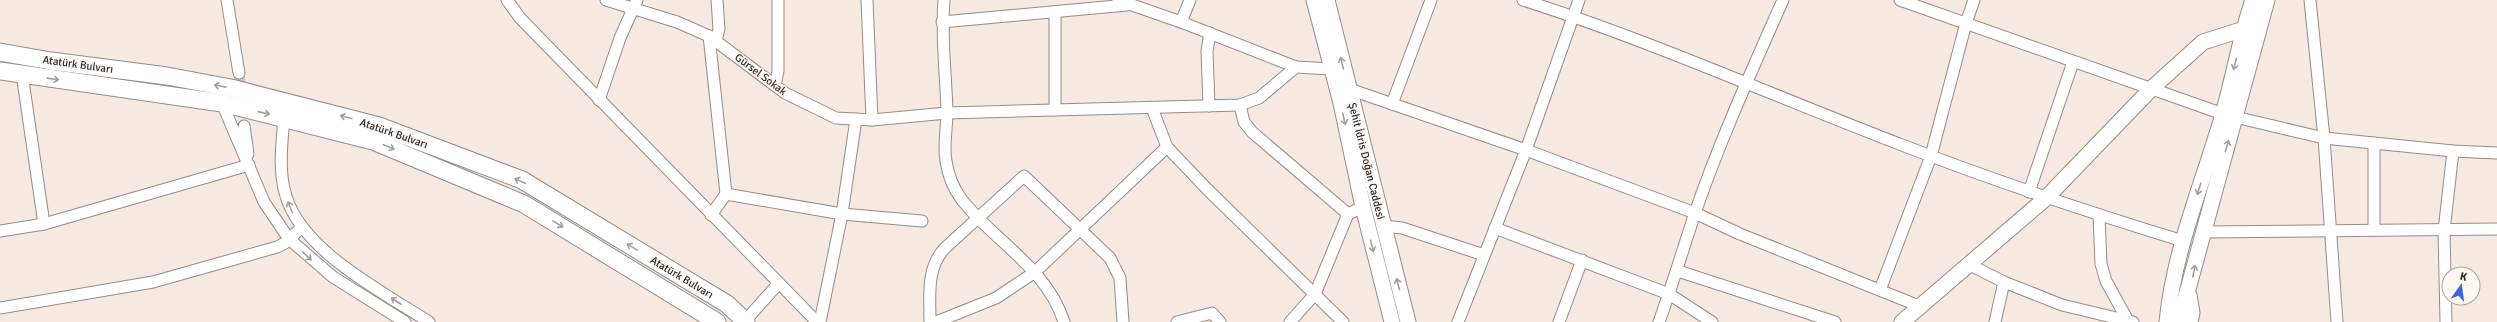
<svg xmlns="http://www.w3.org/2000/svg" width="2497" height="322" font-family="Signika,sans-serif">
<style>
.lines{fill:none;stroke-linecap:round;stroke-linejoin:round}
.street-tunnel{stroke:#cdc3bc;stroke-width:11;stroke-dasharray:11 5.5;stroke-linecap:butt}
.street-casing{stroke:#968c85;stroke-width:13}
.secondary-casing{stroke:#968c85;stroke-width:17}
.primary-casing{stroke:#968c85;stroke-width:19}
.street{stroke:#fff;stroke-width:11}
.secondary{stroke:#fff;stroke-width:15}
.primary{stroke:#fff;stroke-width:17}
.oneway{stroke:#a1a09e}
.labels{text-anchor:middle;stroke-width:3;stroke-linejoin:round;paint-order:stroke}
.street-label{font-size:11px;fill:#2f2b28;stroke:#fef7f2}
</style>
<rect width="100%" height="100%" fill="#f5e9e1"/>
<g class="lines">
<path class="street-tunnel" d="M239,73l5,53"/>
<g class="street-casing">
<g id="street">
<path d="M227,0l12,73"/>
<path d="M507,0l13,18 297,304"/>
<path d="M606,0l71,22 32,14 76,57 51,25 36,2 75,-7 293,-8 19,-7 37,-31"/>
<path d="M867,0l5,120"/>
<path d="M944,0c-3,38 2,75 3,112 0,16 -4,33 -1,49 2,14 7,27 16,39 33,42 85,68 102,122"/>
<path d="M1118,0l63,22 115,45 35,2"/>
<path d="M1523,0c129,41 253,97 379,145 93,36 186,67 281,96"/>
<path d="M1900,0l323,114"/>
<path d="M2310,0l14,138 13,184"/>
<path d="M1055,12v98"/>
<path d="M942,22l185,-17"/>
<path d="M1181,22l9,-22"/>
<path d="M709,36l17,158 116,20 80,7"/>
<path d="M716,41l3,-12 -2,-29"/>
<path d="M22,74l22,150"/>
<path d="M775,85l3,-14v-71"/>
<path d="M1349,89l177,61 169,63 45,21 179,72"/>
<path d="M599,100l21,-62 17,-38"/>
<path d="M222,103l42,99 25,37 44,38 72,45"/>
<path d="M1392,104l39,-104"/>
<path d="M1240,105l4,17 8,10 96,82"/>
<path d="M1209,106l-2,-55 3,-18"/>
<path d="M1152,108l15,39 40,42 136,133"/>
<path d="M284,117c-2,26 -6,54 2,79 16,55 97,96 143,126"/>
<path d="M2235,117l89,21 129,13 44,2"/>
<path d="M244,126l4,28"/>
<path d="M2374,143v87"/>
<path d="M2029,192l44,-130"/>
<path d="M711,215l15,-21"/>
<path d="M2099,215l2,49 5,17 22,40"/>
<path d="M1383,226l19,2 82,27"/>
<path d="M1495,228l174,66 43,28"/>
<path d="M0,231l44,-7 205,-59"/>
<path d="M2202,232l295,-3"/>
<path d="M1968,264l36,18 58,23 71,17"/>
<path d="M1678,271l157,51"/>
<path d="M1880,290l51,-134 35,-133 8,-23"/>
<path d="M0,308l153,-26 124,-35 8,-4 16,-15"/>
<path d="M745,321l33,-37"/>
<path d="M820,322l22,-108 14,-95"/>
<path d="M930,322c0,-26 -4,-54 15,-74l79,-72 86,82 10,20 3,44"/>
<path d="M936,322l60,-24 39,-26 132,-125"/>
<path d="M1177,322l35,-9 8,9"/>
<path d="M1290,322l25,-28 33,-80 15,-7"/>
<path d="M1458,322l68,-172 53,-150"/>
<path d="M1559,322l23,-62"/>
<path d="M1659,322c13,-36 24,-73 36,-109 25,-73 57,-143 88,-213"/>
<path d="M1995,322l9,-40"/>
<path d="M2446,322l-2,-91 9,-80"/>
</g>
</g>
<g class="secondary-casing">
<g id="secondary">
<path d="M1314,0l27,103 22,104 29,115"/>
<path d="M1327,0l81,322"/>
<path d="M2189,295l3,18 -2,9"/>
<path d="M1902,322l144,-124 106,-110 51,-46 41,-13"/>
<path d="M2167,322c7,-72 36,-139 56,-208 11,-38 17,-77 30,-114"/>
<path d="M2179,322l88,-322"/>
</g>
</g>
<g class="primary-casing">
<g id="primary">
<path d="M0,52l51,9 116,15 64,12 148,38 143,54 205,124 19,18"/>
<path d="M0,71l222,32 151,38 151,63 193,118"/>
</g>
</g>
<use href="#street" class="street"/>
<use href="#secondary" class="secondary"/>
<use href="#primary" class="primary"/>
</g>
<defs><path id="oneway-shaft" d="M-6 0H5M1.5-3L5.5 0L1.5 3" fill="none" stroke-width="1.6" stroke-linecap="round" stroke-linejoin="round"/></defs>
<g class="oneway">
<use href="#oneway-shaft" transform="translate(1342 63) rotate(-104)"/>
<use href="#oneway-shaft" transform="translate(2235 64) rotate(104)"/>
<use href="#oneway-shaft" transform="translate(53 79) rotate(8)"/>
<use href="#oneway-shaft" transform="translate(220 86) rotate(-169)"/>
<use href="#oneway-shaft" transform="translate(264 113) rotate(13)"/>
<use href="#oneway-shaft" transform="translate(346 117) rotate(-165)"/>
<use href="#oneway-shaft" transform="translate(1344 119) rotate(78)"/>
<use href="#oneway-shaft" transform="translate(2227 146) rotate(-74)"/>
<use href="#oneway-shaft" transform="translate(389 147) rotate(23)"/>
<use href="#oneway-shaft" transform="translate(520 181) rotate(-155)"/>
<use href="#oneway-shaft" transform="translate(2199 189) rotate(107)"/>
<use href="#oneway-shaft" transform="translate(290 207) rotate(-112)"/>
<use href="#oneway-shaft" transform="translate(558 224) rotate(31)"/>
<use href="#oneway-shaft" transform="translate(1372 246) rotate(76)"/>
<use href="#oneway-shaft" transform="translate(632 247) rotate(-149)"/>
<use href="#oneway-shaft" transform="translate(307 256) rotate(43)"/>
<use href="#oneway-shaft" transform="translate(2194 271) rotate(-78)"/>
<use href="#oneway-shaft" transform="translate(1398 284) rotate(-105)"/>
<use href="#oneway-shaft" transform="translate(396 301) rotate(-147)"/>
</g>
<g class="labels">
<g class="street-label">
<text transform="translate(78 64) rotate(8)" y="4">Atatürk Bulvarı</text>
<text transform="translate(761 74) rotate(37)" y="4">Gürsel Sokak</text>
<text transform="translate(394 133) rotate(19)" y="4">Atatürk Bulvarı</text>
<text transform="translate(1367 161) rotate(76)" y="4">Şehit İdris Doğan Caddesi</text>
<text transform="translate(682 277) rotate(31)" y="4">Atatürk Bulvarı</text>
</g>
</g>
<g transform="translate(2461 286) rotate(14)"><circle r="19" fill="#fef7f2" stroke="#aba5a1"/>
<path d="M0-3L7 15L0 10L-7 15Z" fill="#3a69d9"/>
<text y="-6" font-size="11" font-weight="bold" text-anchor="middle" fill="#2f2b28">K</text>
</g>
</svg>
